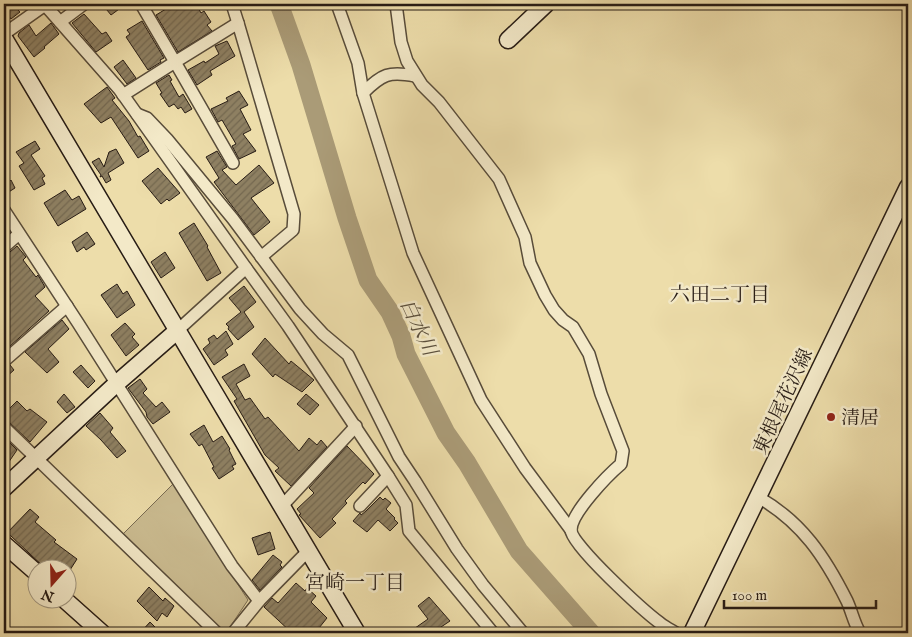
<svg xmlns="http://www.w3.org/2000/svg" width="912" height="637" font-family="'IM FELL English','Noto Serif JP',serif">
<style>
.park{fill:#cbbc91;stroke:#796c53}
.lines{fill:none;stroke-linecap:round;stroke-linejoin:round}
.river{stroke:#aa9b77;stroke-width:19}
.building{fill:url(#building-hatch);stroke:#271c15}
.street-casing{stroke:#584c3a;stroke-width:14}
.secondary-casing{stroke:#271c15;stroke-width:19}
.street{stroke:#f3e9c8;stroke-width:11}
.secondary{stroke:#f3e9c8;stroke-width:16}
.poi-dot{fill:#8f2418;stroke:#f3e9c8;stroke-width:2}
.labels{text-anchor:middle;stroke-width:5;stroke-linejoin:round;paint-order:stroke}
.street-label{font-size:19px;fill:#271c15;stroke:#f3e9c8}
.poi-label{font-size:19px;fill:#271c15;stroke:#f3e9c8;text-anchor:start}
.neighbourhood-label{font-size:20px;fill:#271c15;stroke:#f3e9c8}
.water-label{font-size:20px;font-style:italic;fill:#5b4f3c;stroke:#f3e9c8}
</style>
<defs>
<pattern id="building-hatch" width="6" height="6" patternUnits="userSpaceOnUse" patternTransform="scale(1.25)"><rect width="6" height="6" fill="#8e8062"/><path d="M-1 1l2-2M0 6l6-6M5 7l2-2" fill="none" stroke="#746850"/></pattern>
</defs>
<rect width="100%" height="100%" fill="#edddaa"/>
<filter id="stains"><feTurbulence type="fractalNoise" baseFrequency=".004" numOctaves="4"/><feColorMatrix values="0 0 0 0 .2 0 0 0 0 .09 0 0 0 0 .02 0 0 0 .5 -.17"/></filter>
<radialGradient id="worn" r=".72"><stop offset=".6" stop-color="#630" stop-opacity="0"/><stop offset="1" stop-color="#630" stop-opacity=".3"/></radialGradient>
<path class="park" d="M173,484l75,116 -22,33h-2l-104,-96z"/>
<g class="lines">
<path class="river" d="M279,4l22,61 46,153 21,62 22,32 11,24 5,18 40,79 21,30 52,88 72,82"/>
</g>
<g class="building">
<path d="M102,4h24l-15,11z"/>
<path d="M174,4h22l5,9 3,-2 7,11 -4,3 5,6 -34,21 -22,-37z"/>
<path d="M14,6l6,6 -9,7 -5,-7z"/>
<path d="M84,14l18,20 4,-2 6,9 -16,11 -24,-29z"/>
<path d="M142,21l22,37 -4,2 1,2 -13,8 -22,-33 4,-3 -3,-4z"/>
<path d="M51,23l8,11 -15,13 1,1 -11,9 -16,-21 1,-3 10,-8 7,11z"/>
<path d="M227,41l8,15 -25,15 2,4 -15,10 -9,-15 16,-9 1,2 14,-9 -4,-8z"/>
<path d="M123,60l13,18 -9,6 -13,-17z"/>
<path d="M169,75l3,5 -2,1 9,16 4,-3 9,15 -7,4 -4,-6 -3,2 -4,-5 -5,3 -9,-13 2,-1 -6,-10z"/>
<path d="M107,87l8,11 -3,2 17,21 9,16 2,-1 9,15 -11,7 -27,-41 -10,6 -17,-19z"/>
<path d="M239,91l9,14 -8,4 11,21 -8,4 13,17 -17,8 -7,-13 4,-2 -14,-24 -4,2 -7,-13 17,-8 -2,-3z"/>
<path d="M35,141l5,8 -9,6 14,21 -3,2 3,6 -11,6 -15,-24 5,-3 -8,-11z"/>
<path d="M116,149l8,14 -16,10 3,7 -5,3 -4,-7 -2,1 1,-2 -9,-13 7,-4 5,9 5,-15z"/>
<path d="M217,151l10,16 -5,3 14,15 23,-20 15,18 -23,15 19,24 -16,13 -40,-53 5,-4 -13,-21z"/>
<path d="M158,168l22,25 -11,8 -2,-2 -6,5 -19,-23z"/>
<path d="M4,175l5,7 2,-2 4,8 -11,7z"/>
<path d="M65,190l7,10 7,-4 7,13 -28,17 -14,-23z"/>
<path d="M194,223l14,23 -1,1 14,26 -14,8 -28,-48z"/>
<path d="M87,232l8,12 -9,6 -2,-3 -7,5 -5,-10z"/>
<path d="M17,246l9,11 -3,3 13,17 2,-2 7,12 -10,9 14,15 -40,36 -5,-6v-84z"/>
<path d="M165,252l10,16 -14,10 -10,-16z"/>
<path d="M117,284l6,10 4,-3 8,14 -18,13 -16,-23z"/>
<path d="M244,286l12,16 -12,10 10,15 -16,13 -10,-11 1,-2 -3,-3 15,-12 -12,-14z"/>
<path d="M62,320l7,9 -21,20 11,13 -12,11 -22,-21z"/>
<path d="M125,323l10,11 -3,3 7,8 -13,11 -15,-21z"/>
<path d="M226,331l7,13 -8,6 3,5 -14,10 -11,-16 7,-6 -2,-4 6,-4 3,4z"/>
<path d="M265,338l24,26 2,-3 23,19 -12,12 -27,-18 -2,3 -21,-23z"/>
<path d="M244,364l6,12 -14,8 9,16 5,-2 15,21 3,-2 31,34 10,-13 8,7 4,-5 6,7 -36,39 -16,-15 4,-3 -14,-13 -31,-54 3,-2 -15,-22z"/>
<path d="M10,365l4,5 -10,9v-11z"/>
<path d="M81,365l14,16 -7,7 -15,-16z"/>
<path d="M140,379l7,10 -4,4 13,14 6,-5 8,10 -17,12 -6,-7 -1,-5 -18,-24z"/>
<path d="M64,394l11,13 -8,6 -10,-11z"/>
<path d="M306,394l13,11 -9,10 -13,-11z"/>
<path d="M4,401l6,7 7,-7 10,10 3,-2 17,13 -17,20 -21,-20 -5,-2z"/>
<path d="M100,413l13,15 -3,4 16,19 -9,7 -16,-18 -15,-14z"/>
<path d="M204,425l9,17 9,-6 8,13 -1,1 7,14 -4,2 2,3 -15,10 -7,-11 2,-1 -12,-23 -3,2 -9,-12z"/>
<path d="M4,437l13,13 -13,19z"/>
<path d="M347,446l27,28 -9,10 -2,-2 -18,19 2,2 -15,16 4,4 -16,15 -21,-23 2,-1 -4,-5 17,-16 -5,-5z"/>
<path d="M380,497l3,3 2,-2 6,5 -5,6 9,9 -1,1 4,4 -8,8 -12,-11 -11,12 -14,-11 7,-8 1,2 5,-4z"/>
<path d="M30,509l9,8 -4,5 21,18 -2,2 23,17 -7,11h-23l-36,-34 -5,-2z"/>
<path d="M270,532l5,17 -17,6 -6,-17z"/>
<path d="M273,555l9,7 -2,3 2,2 -22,23 -8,-10z"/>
<path d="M296,583l9,8 2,-3 9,8 -5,6 16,16 -12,15h-23l-28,-26 8,-9 6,5z"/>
<path d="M149,587l14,14 2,-3 9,8 -7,11 -5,-4 -5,8 -20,-20z"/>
<path d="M429,597l21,24 -18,12h-24l20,-14 -10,-13z"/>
<path d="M150,622l11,11h-21z"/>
</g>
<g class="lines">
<g class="street-casing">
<g id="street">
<path d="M232,4l6,19"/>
<path d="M337,4l21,59 5,30 50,160 68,147 44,68 46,62"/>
<path d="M396,4l5,38 6,19 15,24 17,17 60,77 26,58 5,26 15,32 9,15 9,10 10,7 16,27 12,40 22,57 -2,13c-13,11 -50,49 -50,66 0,15 74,82 89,93 5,4 11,7 16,10"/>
<path d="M45,5l74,84 127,179 -68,62"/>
<path d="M60,22l24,-18"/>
<path d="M4,34l41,-29 -1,-1"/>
<path d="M363,93c19,-19 26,-22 52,-17"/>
<path d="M123,95l52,-33 -34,-58"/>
<path d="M137,114l10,4 20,21 66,80 67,90 23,25 25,21 51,102 16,24 42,68 26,36 40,48"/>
<path d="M233,163l-58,-101 63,-39 56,191 -1,16 -32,27"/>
<path d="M4,210l74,113 154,243 27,35 49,-50"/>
<path d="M4,247l15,-13"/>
<path d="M246,268l42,58 100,150 -28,30"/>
<path d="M4,361l63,-55"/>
<path d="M4,427l213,206"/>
<path d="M388,476l18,29 3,26 84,102"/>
<path d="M758,497c44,25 67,60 89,104 5,11 7,22 13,32"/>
<path d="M282,506l74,-80"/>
<path d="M233,633l26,-32"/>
</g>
</g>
<g class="secondary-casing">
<g id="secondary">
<path d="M4,38l353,595"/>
<path d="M508,40l38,-36"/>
<path d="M4,488l112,-104 62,-54"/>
<path d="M4,544l34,30"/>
<path d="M65,600l37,33"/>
<path d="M692,633l216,-446"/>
</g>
</g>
<use href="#street" class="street"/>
<use href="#secondary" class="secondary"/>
</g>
<circle class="poi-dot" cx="831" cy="417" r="5"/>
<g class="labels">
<g class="street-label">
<text transform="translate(782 401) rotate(-65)" y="7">東根尾花沢線</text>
</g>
<g class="poi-label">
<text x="841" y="424">清居</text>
</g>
<g class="neighbourhood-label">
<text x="720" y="301">六田二丁目</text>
<text x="355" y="589">宮崎一丁目</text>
</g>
<g class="water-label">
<text transform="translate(419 327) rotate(65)" y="7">白水川</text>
</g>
</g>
<rect width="912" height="637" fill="none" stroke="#edddaa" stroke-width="20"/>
<rect x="5" y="5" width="902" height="627" fill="none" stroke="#271c15" stroke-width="2.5"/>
<rect x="10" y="10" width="892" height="617" fill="none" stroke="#271c15"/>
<g transform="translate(52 584) rotate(200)"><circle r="24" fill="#f3e9c8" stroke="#a19780"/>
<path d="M0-4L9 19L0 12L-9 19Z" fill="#8f2418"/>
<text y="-8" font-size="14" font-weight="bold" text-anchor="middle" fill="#271c15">N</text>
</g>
<path d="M724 600v8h152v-8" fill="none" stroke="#271c15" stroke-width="2.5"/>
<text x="732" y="600" font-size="15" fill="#271c15" stroke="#f3e9c8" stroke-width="4" paint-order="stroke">100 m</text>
<rect width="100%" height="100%" filter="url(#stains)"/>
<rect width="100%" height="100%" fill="url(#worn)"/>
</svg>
